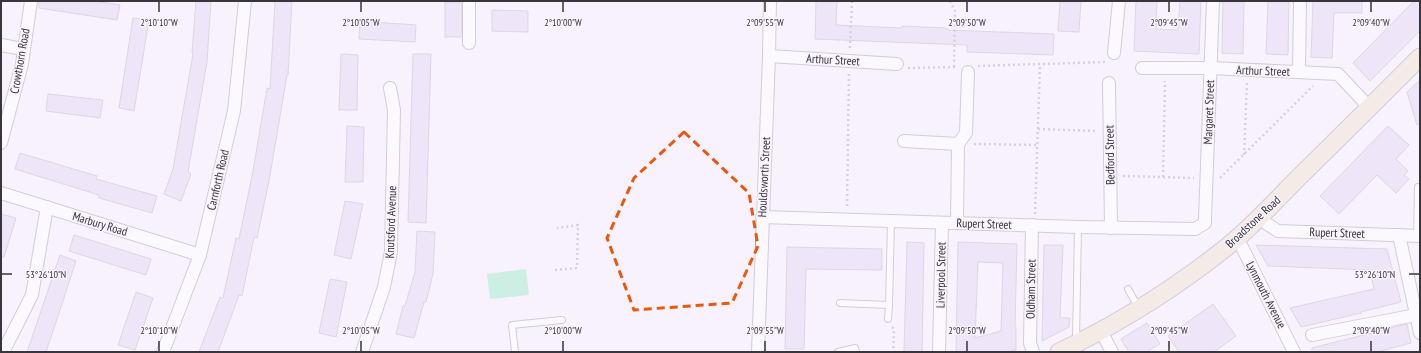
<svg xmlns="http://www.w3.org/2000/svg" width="1421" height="353" font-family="'PT Sans Narrow',sans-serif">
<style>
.green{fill:#99e8c2}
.building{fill:#e2d4f4;stroke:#bbb5c2;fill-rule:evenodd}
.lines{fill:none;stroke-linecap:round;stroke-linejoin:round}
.service-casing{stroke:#a49fab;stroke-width:8}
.minor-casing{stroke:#a49fab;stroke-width:14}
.secondary-casing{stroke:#a49fab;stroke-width:19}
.path{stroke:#aeaab3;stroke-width:2.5;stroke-dasharray:2 3;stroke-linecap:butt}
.service{stroke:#fff;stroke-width:6}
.minor{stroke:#fff;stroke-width:12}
.secondary{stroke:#f0dfc9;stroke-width:17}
.marked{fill:none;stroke:#e8590c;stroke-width:3;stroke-dasharray:8 5;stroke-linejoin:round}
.ticks{fill:none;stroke:#38353b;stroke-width:1.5}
.labels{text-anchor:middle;stroke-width:3;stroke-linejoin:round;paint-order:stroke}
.street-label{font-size:12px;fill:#38353b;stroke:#f7f2fd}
.ticks-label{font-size:10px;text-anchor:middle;fill:#38353b;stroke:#f7f2fd;stroke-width:3;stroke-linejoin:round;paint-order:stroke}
</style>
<rect width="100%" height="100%" fill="#f7f2fd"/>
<path class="green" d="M526,269l3,26 -39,4 -3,-25z"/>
<g class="building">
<path d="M39,1h55l26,4 -3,15 -78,-12z"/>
<path d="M196,1h15l-4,61 -19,110 3,2 -10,27 -17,-7 9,-25 20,-115 -1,-1z"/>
<path d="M275,1h17l-4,74h-1l-18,106 -12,57 -3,-1 -12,59 -3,-1 -21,57h-19l21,-55 3,1 13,-60 3,1 14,-68 14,-83 3,1z"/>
<path d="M816,1h21l-1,24 66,3v-2l45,2v2l107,4 -1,21 -86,-3v-7l-152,-6z"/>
<path d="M1060,1h21l-2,31 -21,-1z"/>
<path d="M1136,1h21l-1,28 22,1 2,-29h21l-2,53 -65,-3z"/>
<path d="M1223,1h21l-1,53 -21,-1z"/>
<path d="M1268,1h21l-1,54 -22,-1z"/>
<path d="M1313,1h49v12h-28l-2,45 -21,-1z"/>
<path d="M1414,1h6v30l-50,50 -17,-18z"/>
<rect x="445" y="2" width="17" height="35"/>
<path d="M492,10l36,1v21l-36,-1z"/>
<path d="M133,18l16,2 -15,91 -15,-3z"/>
<path d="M360,21l56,4 -1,17 -56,-3z"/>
<path d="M341,54l17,1 -1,55h-18z"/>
<path d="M413,54h18l-5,169 -18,-1z"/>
<path d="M1420,80v44l-3,1 -10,-33z"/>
<path d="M48,94l55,6 -3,18 -54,-7z"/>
<path d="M347,126l17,1 -1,55h-18z"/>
<path d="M1388,126l21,19 -13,14 12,12 -4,4 5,4 -13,14 -19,-18 -38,39 -19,-18z"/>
<path d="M20,153l77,23 -1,3 61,17 -5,17 -53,-15v-3l-84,-26z"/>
<path d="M345,201l18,3 -12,55 -17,-4z"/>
<path d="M1,214l15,4 -12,39h-3z"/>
<path d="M417,231l18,1 -2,42 -7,28h-2l-10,36 -18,-4 7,-28h2l10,-34z"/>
<path d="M74,235l77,24 -5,16 -77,-24z"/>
<path d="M907,242l17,1 -2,109h-18z"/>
<path d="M958,242l59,2 -2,83h1v23l-9,2h-51zM978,262l25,1 -2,68 -26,7z"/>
<path d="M1044,245h19l-3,73h10l-1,9 -27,14z"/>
<path d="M1256,245l131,4 14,53 -40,10v1l-60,14 -11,-19 84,-19 -4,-19 -102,-4z"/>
<path d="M787,247l95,2v21l-76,-1 -2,80h-19z"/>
<path d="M60,255l16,6 -17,52 -13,39h-19z"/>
<path d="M330,279l17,3 -11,55 -17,-4z"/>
<path d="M136,292l17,6 -18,52 -17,-5z"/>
<path d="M1213,304l23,32 -22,16h-35l-11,-16z"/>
<path d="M1147,323l13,21 -14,8h-17l-8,-13z"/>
<path d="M1407,324l4,19 -34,9h-65v-4z"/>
</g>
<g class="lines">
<g class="service-casing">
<g id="service">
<path d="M1417,236l1,-49"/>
<path d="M1128,289l10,18"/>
<path d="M840,303l49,2 2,-84"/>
<path d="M888,319l1,-14"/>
<path d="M1076,341l2,-114"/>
<path d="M515,352l-3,-27 50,-5"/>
<path d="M838,352l17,-4 1,4"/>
</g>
</g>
<g class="minor-casing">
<g id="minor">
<path d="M469,1v42"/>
<path d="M1,45l22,4"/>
<path d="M1114,53l5,-52"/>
<path d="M769,56l128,8"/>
<path d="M1142,68h69l127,6 31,33"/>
<path d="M1299,72l1,-71"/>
<path d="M1109,83l2,145"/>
<path d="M904,141l54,3"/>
<path d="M1,143l21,-79 9,-63"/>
<path d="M1,193l199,62"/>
<path d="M762,217l316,10 117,2 10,-6v-4l8,-218"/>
<path d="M1258,218l20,13 142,5"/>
<path d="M957,223l1,-79 8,-11 2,-61"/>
<path d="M1032,225l-2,118 3,9"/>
<path d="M1399,235l21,98"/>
<path d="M1236,239l6,8 52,105"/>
<path d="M1101,331l11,21"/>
<path d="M1312,335l104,-20"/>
<path d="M3,352l29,-57 15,-88"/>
<path d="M163,352l37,-97 34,-144 11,-110"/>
<path d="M362,352l22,-65 7,-35 3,-142 -4,-22"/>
<path d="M758,352l11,-296 1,-55"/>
<path d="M939,352l3,-129"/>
</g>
</g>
<g class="secondary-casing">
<path id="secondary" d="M1059,352c59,-28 118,-65 169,-106 26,-21 48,-46 72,-70 40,-39 80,-79 120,-119"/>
</g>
<g class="path">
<path d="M950,1l5,10 -1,56"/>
<path d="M850,48l2,-47"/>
<path d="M978,66l127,-4"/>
<path d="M908,68l49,-1"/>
<path d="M1038,129l59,2"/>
<path d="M974,144l63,1"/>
<path d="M1244,155l3,-73"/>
<path d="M1123,176l71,2"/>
<path d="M1163,177l2,-96"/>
<path d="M1220,178l93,-92"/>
<path d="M847,206l2,-133"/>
<path d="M1035,214l5,-150"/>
<path d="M555,270l22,-2 1,-43 -21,3"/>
<path d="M892,327l2,2 -1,23"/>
</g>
<use href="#service" class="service"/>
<use href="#minor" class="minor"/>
<use href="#secondary" class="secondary"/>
</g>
<path d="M0 0H1421V353H0ZM684,132l65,61 9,53 -26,57 -98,7 -27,-72 27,-60z" fill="#f7f2fd" fill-opacity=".55" fill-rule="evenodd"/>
<path class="marked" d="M684,132l65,61 9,53 -26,57 -98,7 -27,-72 27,-60z"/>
<path class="ticks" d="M159,2v10M361,2v10M563,2v10M765,2v10M967,2v10M1169,2v10M1371,2v10M2,274h10M1409,274h10M159,341v10M361,341v10M563,341v10M765,341v10M967,341v10M1169,341v10M1371,341v10"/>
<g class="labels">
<g class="street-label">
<text transform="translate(833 60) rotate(3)" y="4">Arthur Street</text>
<text transform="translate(20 61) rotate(-80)" y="4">Crowthorn Road</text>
<text transform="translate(1263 71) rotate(2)" y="4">Arthur Street</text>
<text transform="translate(1209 112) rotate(-88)" y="4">Margaret Street</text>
<text transform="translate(1110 155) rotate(-91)" y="4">Bedford Street</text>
<text transform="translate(764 177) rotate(-87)" y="4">Houldsworth Street</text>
<text transform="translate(218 180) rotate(-77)" y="4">Carnforth Road</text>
<text transform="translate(391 222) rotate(-88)" y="4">Knutsford Avenue</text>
<text transform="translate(1253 222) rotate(-43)" y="4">Broadstone Road</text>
<text transform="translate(100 224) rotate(17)" y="4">Marbury Road</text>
<text transform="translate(984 224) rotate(2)" y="4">Rupert Street</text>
<text transform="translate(1337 233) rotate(2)" y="4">Rupert Street</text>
<text transform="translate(941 275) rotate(-89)" y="4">Liverpool Street</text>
<text transform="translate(1031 289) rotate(-89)" y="4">Oldham Street</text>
<text transform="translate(1266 295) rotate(63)" y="4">Lynmouth Avenue</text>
</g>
</g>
<g class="ticks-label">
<text x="159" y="26">2°10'10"W</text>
<text x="361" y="26">2°10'05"W</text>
<text x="563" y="26">2°10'00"W</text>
<text x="765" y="26">2°09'55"W</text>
<text x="967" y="26">2°09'50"W</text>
<text x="1169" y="26">2°09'45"W</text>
<text x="1371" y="26">2°09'40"W</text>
<text x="46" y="278">53°26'10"N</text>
<text x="1375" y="278">53°26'10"N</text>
<text x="159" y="334">2°10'10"W</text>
<text x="361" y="334">2°10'05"W</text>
<text x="563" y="334">2°10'00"W</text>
<text x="765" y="334">2°09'55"W</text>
<text x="967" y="334">2°09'50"W</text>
<text x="1169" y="334">2°09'45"W</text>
<text x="1371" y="334">2°09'40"W</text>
</g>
<rect width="1421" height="353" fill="none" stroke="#38353b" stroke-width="4"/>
</svg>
